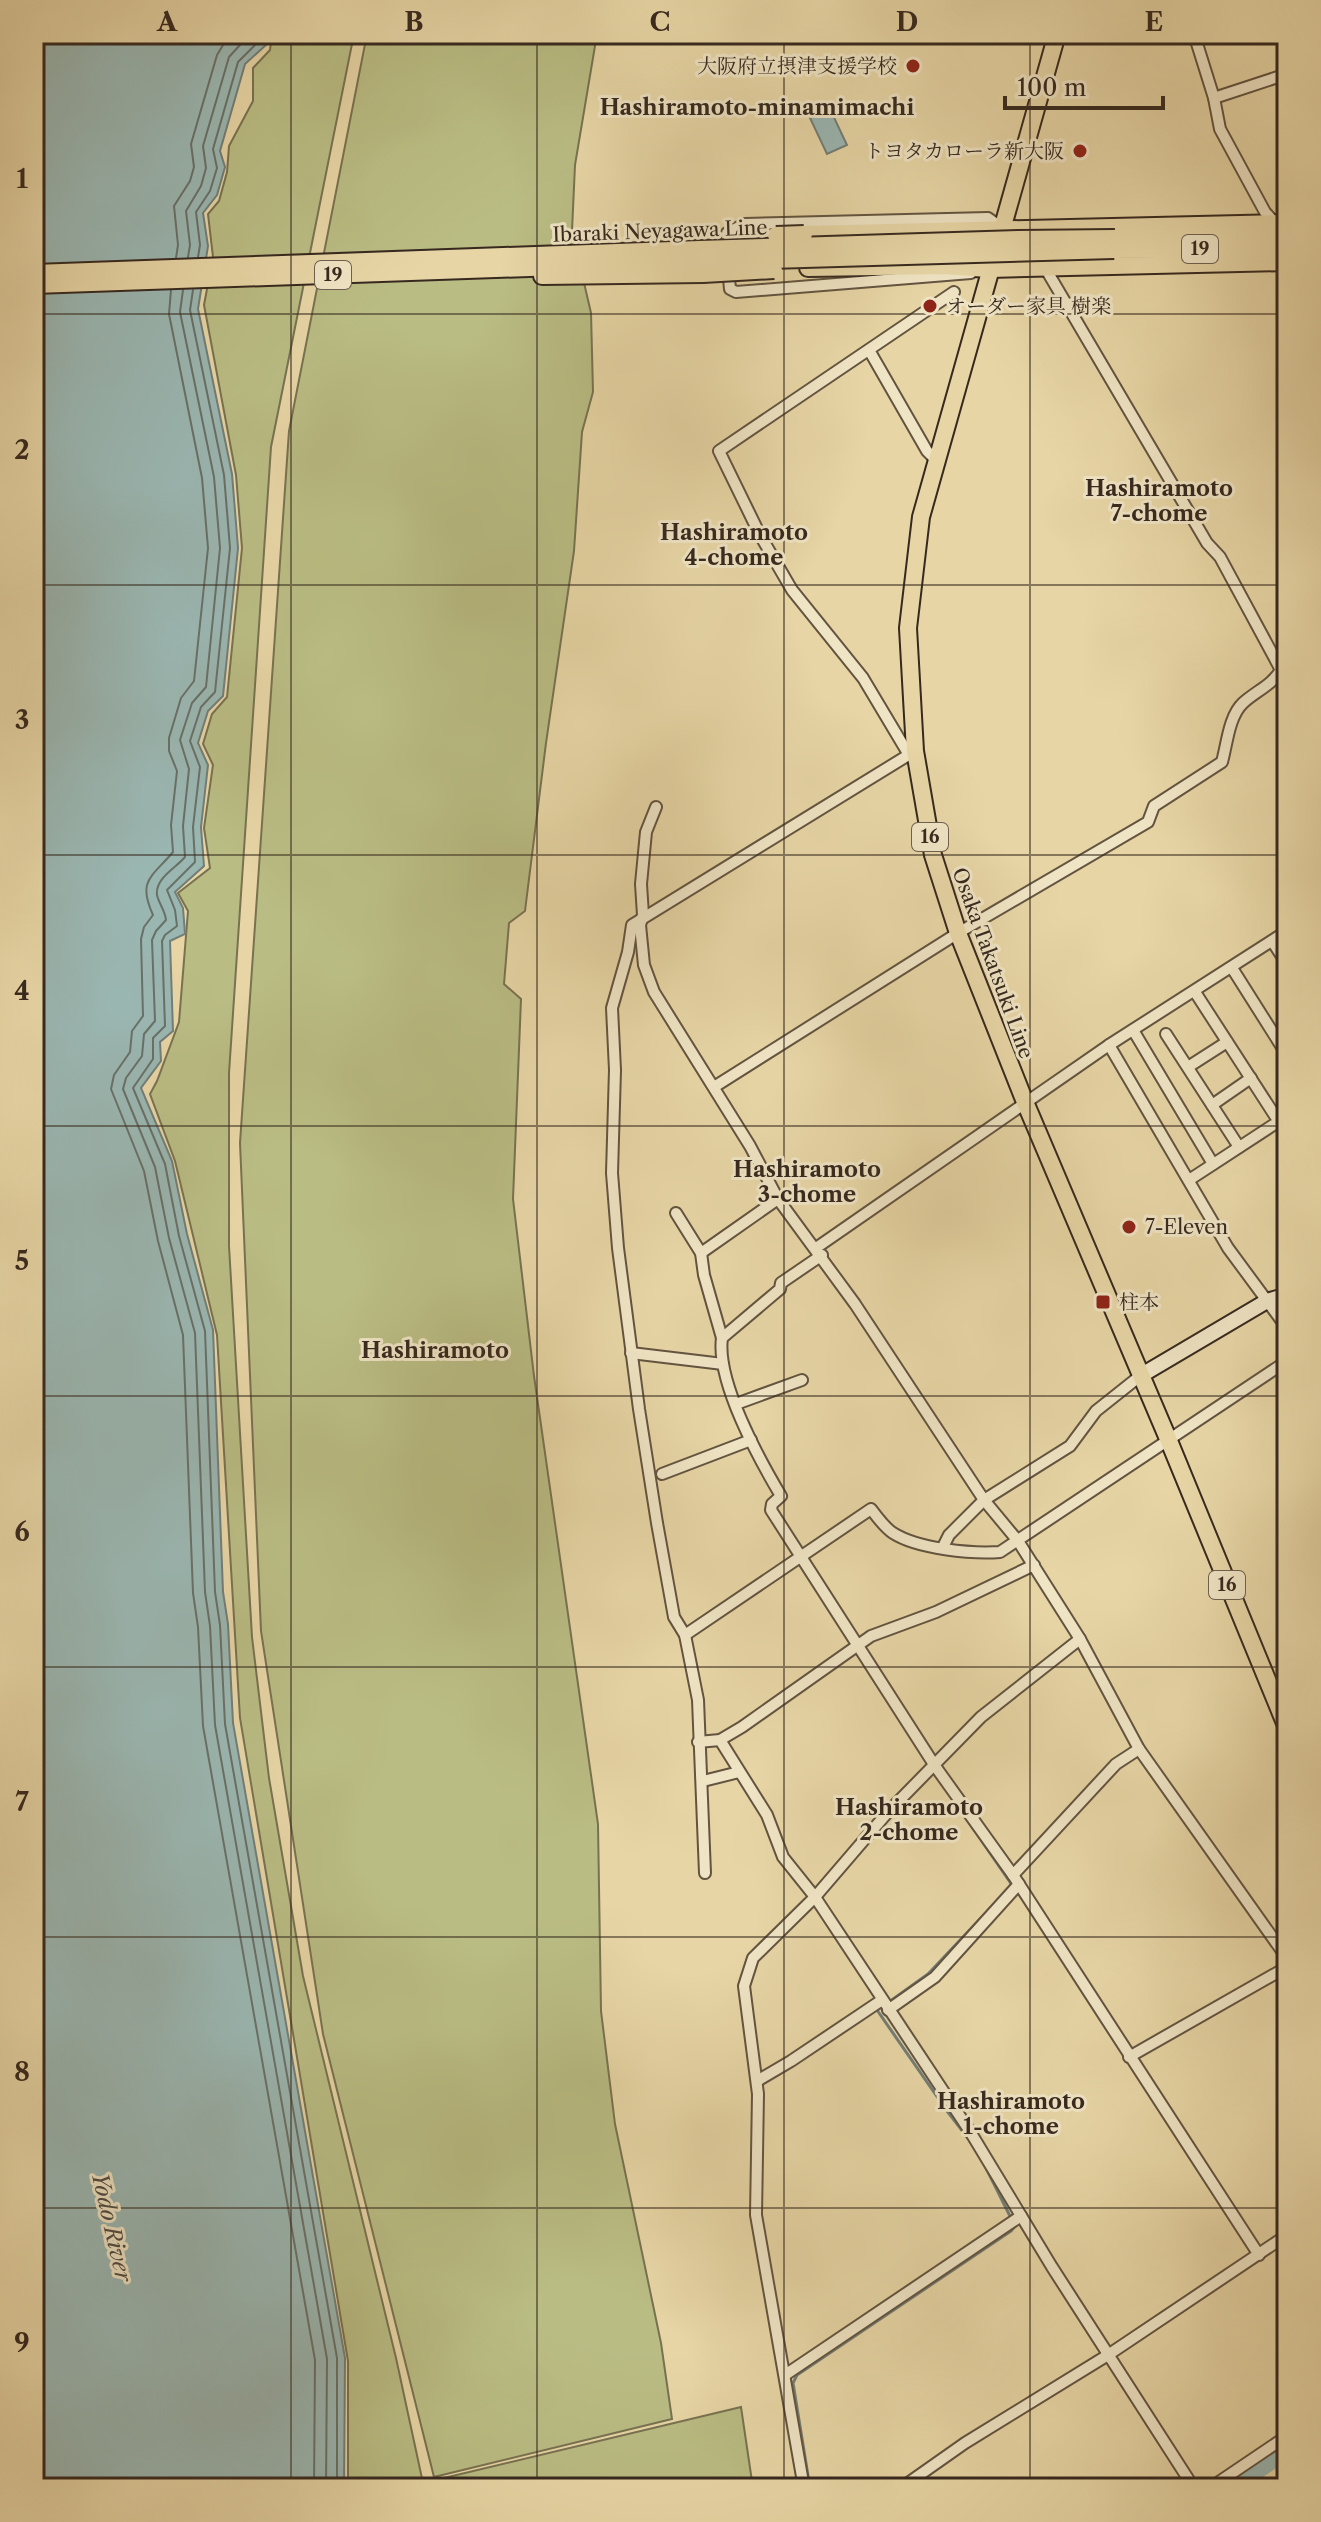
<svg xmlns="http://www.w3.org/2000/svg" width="1321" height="2522" font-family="'Libre Caslon Text','Noto Serif JP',serif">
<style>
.green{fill:#b9bc83;stroke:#787251;stroke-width:2}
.water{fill:#9ab6b1;stroke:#727e77;stroke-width:2}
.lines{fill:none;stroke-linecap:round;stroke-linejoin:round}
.shore{stroke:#687068;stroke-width:2}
.stream{stroke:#727e77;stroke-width:3}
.river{stroke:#9ab6b1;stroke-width:20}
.street-casing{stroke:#635440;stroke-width:14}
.secondary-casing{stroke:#37291f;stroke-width:18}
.primary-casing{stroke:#37291f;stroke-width:20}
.street{stroke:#efe4c4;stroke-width:10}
.secondary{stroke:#efe4c4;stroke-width:14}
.primary{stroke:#e7d5a5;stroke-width:16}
.primary-bridge-casing{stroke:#37291f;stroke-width:20;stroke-linecap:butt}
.primary-bridge{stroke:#e7d5a5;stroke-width:16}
.grid{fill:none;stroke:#37291f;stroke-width:2;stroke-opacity:0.55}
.poi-dot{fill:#8f2418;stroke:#efe4c4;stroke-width:3}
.labels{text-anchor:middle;stroke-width:6;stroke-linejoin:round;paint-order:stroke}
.shield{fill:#efe4c4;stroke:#6e6150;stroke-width:2}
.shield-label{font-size:18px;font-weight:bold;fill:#37291f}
.poi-label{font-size:20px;fill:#37291f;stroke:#efe4c4;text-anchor:start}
.street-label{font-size:20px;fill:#37291f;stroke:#efe4c4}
.neighbourhood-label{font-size:22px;font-weight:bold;fill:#37291f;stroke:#efe4c4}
.water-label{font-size:22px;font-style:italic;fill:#504c44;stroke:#efe4c4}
.neatline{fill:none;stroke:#37291f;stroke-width:3}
.grid-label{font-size:26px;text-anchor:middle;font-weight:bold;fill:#37291f}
</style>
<rect width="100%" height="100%" fill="#e7d5a5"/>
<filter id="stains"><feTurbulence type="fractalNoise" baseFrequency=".0025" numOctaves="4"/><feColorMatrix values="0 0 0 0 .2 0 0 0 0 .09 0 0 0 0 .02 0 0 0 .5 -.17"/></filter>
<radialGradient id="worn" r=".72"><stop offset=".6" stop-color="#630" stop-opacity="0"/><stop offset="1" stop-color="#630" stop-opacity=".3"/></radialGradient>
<g class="green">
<path d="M272,34h82l-83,413 -42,626v173l23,391 17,141 34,198 93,382 27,125 318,-76 12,81h-405v-127l-108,-643 -23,-383 -42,-174 -25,-67 7,-13 22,-59 9,-111 -10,-18 32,-25 -6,-40 9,-63 -10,-21 9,-30 15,-17 15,-149 -6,-73 -32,-170 9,-48 -5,-43 11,-13 8,-29 2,-26 24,-45v-33l17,-18z"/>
<path d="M367,34h230l-22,131 -3,66 19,82 2,79 -11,40 -8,119 -28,192 -21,168 -16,12 -5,61 17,15 -8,200 21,177 64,448 3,187 14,113 46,219 11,76 -238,58 -111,-443 -62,-403 -21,-488 49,-712z"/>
</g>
<g class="water">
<path d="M34,34h234l-1,10 -22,20 -25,87 5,16 -8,28 -14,18 5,33 -10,63 34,165 6,74 -15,148 -15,15 -10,32 10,22 -7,62 3,39 -29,26 8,16 2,26 -15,7 3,90 -13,11 1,19 -20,27 31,73 15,73 26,96 10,262 5,32 5,99 112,635 -1,130h-310z"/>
<path d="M830,109l17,36 -20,9 -17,-36z"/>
</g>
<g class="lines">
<g class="shore">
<path d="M188,257l2,-12 -4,-34 15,-25 5,-18 -3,-22 26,-89 21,-23"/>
<path d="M198,257l2,-12 -4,-33 14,-21 7,-23 -4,-19 25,-87 21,-21 1,-7"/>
<path d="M176,258l2,-13 -4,-39 16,-25 4,-14 -3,-23 26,-89 6,-10 11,-11"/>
<path d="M171,290l-2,24 33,164 6,70 -14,133 -13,17 -12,40v13l8,20 -6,54 2,27c-21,25 -36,28 -20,63l-9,12 -3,12 2,77 -11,15 -2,21 -16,23 -3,14 33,82 14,70 25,94 10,258 5,34 5,99 112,634 -1,128"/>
<path d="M183,290l-3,22 34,165 6,71 -14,139 -14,16 -12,37 9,29 -6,57 2,31c-9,11 -30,21 -28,38 2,9 8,15 9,25l-10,11 -4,9 3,81 -11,13 -2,22 -16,22 -3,11 32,78 14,71 26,95 10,259 5,34 5,99 112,634 -1,129"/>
<path d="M193,290l-3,20 34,165 6,73 -15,144 -14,15 -11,34 10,26 -7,60 2,35 -28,28 8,20 2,16 -12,9 -3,6 3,85 -12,12v21l-20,29 32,76 14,72 26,95 10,261 5,33 5,99 112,634v130"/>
</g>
<g class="stream">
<path d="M961,1811l51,74 -1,1"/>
<path d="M889,2002l39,-28 69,-73"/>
<path d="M883,2006l-6,4 70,101 24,31"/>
<path d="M810,2488l-17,-105 4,-8 214,-144 4,-5 -32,-64"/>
</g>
<path class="river" d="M1228,2488l59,-39"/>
<g class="street-casing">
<g id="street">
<path d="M1194,34l20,64 6,31 45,83 10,11"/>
<path d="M1214,98l73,-24"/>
<path d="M728,252l-1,-19 18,-9 243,-6 14,10"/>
<path d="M728,268l2,21 6,3 235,-19"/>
<path d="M869,350l58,101 9,9"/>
<path d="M909,755l-46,-77 -71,-88 -32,-55 -41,-84 235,-159"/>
<path d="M656,807l-10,25 -5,52 2,31 -3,10 4,40 10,27 96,154 28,53 77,105 129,196 34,41 62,98 -99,78 -93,95 -73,85 -62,61 -9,28 14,108 -2,121 48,273"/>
<path d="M1272,941l15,23"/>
<path d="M1232,968l55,87"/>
<path d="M1195,992l84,130"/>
<path d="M1133,1030l80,134"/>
<path d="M1166,1034l73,113"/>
<path d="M1109,1045l119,203 59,80"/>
<path d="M1188,1067l39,-25"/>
<path d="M714,1087l244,-154 190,-111 6,-16 68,-44c5,-18 7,-46 21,-59 13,-12 28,-17 38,-33l-61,-113 -13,-14 -163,-277"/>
<path d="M1212,1105l39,-27"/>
<path d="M1189,1180l98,-64"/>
<path d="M676,1213l25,40 3,22 18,63"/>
<path d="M816,1248l293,-203 178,-114"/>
<path d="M701,1253l77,-54"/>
<path d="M822,1255l-41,28 -1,6 -58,49c-6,43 37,121 59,158l-9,8 -1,6 164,256 78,109 246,380"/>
<path d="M631,1353l92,11"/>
<path d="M736,1404l66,-24"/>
<path d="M662,1474l89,-34"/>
<path d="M943,1547l6,-12 35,-35 86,-54 26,-35 44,-35"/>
<path d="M685,1635l186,-126c6,8 14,19 22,24 25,16 79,21 107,19l287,-191"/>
<path d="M1080,1639l59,110 148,209"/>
<path d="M720,1740l47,75 16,42 32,40 156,236 81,134 142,221"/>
<path d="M698,1742l22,-2 22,-13 129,-91 65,-24 98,-47"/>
<path d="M703,1781l36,-9"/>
<path d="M705,1873l-7,-173 -13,-65 -11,-18 -17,-94 -18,-114 -21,-161 -6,-75 3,-103 -3,-62 16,-56 4,-27 283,-174"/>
<path d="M1013,1875l103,-111 23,-15"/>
<path d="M888,2010l47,-33 84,-93"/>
<path d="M1129,2057l158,-90"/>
<path d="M757,2081l34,-20 91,-61"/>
<path d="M785,2375l236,-159"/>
<path d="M901,2488l64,-45 143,-88 179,-120"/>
<path d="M1210,2488l77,-52"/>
</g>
</g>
<g class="secondary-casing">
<path id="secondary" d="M1140,1376l127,-75 20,-6"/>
</g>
<g class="primary-casing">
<g id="primary">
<path d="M1057,34l-136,483 -13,111 7,123 18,104 25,78 67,169 144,339 118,287"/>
<path d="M804,234l483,-11"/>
<path d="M1115,238l172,-2"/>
<path d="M1114,250l173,-1"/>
<path d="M808,268l135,-2 46,3 298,-7"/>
<path d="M34,273l666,-24"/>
<path d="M542,276l161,-2"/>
<path d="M34,285l667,-23"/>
</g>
</g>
<use href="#street" class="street"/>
<use href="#secondary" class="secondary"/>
<use href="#primary" class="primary"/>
<g class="primary-bridge-casing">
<g id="primary-bridge">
<path d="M776,235l28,-1"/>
<path d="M700,249l318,-10 97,-1"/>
<path d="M701,262l413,-12"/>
<path d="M703,274l71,-4"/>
</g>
</g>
<use href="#primary-bridge" class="primary-bridge"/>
</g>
<path class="grid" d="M291,34v2454M537,34v2454M784,34v2454M1030,34v2454M34,314h1253M34,585h1253M34,855h1253M34,1126h1253M34,1396h1253M34,1667h1253M34,1937h1253M34,2208h1253"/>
<g class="poi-dot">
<circle cx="913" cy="66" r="8"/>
<circle cx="1080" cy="151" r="8"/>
<circle cx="930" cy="306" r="8"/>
<circle cx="1129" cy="1227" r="8"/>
<rect x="1095" y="1294" width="16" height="16" rx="4"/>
</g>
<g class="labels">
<g class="shield">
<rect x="1182" y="235" width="36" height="28" rx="6"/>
<rect x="315" y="261" width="36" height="28" rx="6"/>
<rect x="912" y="823" width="36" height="28" rx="6"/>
<rect x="1209" y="1571" width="36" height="28" rx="6"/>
</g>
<g class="shield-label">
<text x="1200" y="255">19</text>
<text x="333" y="281">19</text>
<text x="930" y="843">16</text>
<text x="1227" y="1591">16</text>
</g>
<g class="poi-label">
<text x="897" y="73" text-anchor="end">大阪府立摂津支援学校</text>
<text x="1064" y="158" text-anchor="end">トヨタカローラ新大阪</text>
<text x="946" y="313">オーダー家具 樹楽</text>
<text x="1145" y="1234">7-Eleven</text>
<text x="1119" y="1309">柱本</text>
</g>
<g class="street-label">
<text transform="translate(660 231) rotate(-2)" y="7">Ibaraki Neyagawa Line</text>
<text transform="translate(993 963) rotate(70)" y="7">Osaka Takatsuki Line</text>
</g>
<g class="neighbourhood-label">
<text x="757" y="115">Hashiramoto-minamimachi</text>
<text x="1159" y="496">Hashiramoto<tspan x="1159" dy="25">7-chome</tspan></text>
<text x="734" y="540">Hashiramoto<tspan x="734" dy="25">4-chome</tspan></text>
<text x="807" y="1177">Hashiramoto<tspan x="807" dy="25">3-chome</tspan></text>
<text x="435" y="1358">Hashiramoto</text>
<text x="909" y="1815">Hashiramoto<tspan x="909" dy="25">2-chome</tspan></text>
<text x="1011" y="2109">Hashiramoto<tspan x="1011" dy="25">1-chome</tspan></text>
</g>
<g class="water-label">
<text transform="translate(112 2227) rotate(77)" y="8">Yodo River</text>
</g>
</g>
<rect width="1321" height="2522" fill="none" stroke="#e7d5a5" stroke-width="88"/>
<path d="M1005 96v12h158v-12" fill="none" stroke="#37291f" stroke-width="4"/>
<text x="1017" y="96" font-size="24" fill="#37291f" stroke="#efe4c4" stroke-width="6" paint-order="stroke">100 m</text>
<rect x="44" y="44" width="1233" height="2434" class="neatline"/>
<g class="grid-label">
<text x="167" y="31">A</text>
<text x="414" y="31">B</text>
<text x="660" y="31">C</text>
<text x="907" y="31">D</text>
<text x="1154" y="31">E</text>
<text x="22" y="188">1</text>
<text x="22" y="459">2</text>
<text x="22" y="729">3</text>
<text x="22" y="1000">4</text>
<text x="22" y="1270">5</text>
<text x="22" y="1541">6</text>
<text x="22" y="1811">7</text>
<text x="22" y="2081">8</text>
<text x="22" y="2352">9</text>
</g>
<rect width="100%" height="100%" filter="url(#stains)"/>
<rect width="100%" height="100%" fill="url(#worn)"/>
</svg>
